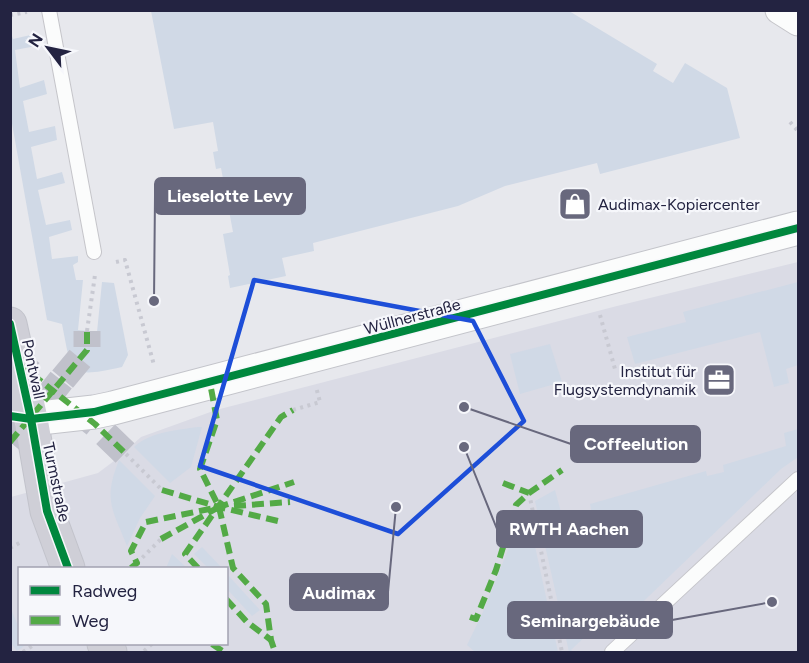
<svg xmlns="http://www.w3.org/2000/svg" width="809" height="663" font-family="Figtree,sans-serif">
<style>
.built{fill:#dadbe5;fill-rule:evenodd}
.green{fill:#d0d9e6}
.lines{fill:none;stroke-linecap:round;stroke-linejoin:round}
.street-tunnel{stroke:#c0c1cb;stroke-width:27;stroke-dasharray:27 14;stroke-linecap:butt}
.lane-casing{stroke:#c5c5ca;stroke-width:16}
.street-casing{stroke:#c5c5ca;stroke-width:29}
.secondary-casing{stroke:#c3c4ca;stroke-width:35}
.primary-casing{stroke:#c2c3cb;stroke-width:35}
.path{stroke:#c8c9d2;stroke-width:4;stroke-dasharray:3 4.5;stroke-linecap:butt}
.lane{stroke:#fbfcfc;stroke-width:14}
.street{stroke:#fbfcfc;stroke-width:27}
.secondary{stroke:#fbfcfc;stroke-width:33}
.primary{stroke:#cfcfd7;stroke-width:33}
.quiet{stroke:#53aa46;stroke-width:6;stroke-dasharray:12 6;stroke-linecap:butt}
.cycleway-casing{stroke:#f6f7fb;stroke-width:11}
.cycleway{stroke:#00873e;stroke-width:8}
.marked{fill:none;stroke:#1d4ed8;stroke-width:4.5;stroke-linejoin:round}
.labels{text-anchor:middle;stroke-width:4.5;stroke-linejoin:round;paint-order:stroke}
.poi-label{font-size:16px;fill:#232341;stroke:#f6f7fb;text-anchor:start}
.street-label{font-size:16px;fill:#232341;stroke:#f6f7fb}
.leader{fill:none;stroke:#68687d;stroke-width:2}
.callout-dot{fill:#68687d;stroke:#f6f7fb;stroke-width:2}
.callout{fill:#68687d;stroke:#68687d;stroke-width:2}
.callout-label{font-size:18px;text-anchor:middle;font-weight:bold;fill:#fff}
</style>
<rect width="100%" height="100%" fill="#e7e8ed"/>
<path class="built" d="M798,262v390h-787v-155l87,-24 20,-15 23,-21 75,-27 401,-104zM20,568h206v76h-206z"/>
<g class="green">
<path d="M151,11h418l88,53 -4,7 20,12 12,-20 42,25 13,50 -140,36 -3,-11 -92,23 -47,20 -145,37 1,8 -32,7 4,18 -56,12 -2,-12 2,-1 -7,-41 10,-2 -12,-64 -5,1 -3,-17 5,-1 -5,-29 -39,7z"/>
<path d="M10,30l3,9 22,-5 1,12 -21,4 5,38 24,-8 3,14 -24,7 6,31 26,-6 2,14 -26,7 6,32 25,-7 3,11 -27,7 8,35 24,-5 2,10 -23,7 3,22 26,-3v6l-5,3 3,15h7l-5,50 19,2 5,-50 12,1 14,72 -6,12c-54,12 -50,7 -60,-43l-15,-4 -36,-202z"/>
<path d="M798,282v83l-12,4 3,14 -15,4 -14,-55 -125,32 -8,-27 59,-15 -3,-10z"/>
<path d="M550,344l12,38 -42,12 -10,-40z"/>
<path d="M198,427h4l-11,40 -21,16 -36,-36c16,-15 43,-17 64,-20z"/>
<path d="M798,429v28l-17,12 -160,154 -10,-11 -40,38 2,2h-4l-34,-151 20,-11 10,37 28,-7 -3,-16 116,-33 1,5 17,-4 -1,-7 63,-19 -2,-13z"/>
<path d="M119,460l36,36 -15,22 -13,28c-15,-38 -24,-46 -8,-86z"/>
<path d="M528,514l30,138h-83l-8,-7 16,-33 39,-97z"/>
<path d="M202,547l20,21h-14l-14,-14z"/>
<path d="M172,554l15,14h-21z"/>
<path d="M227,574l33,36 -8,6 -25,-27z"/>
<path d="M11,609l8,19 1,16h7l-10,7 -6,-8z"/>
</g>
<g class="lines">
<g class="street-tunnel">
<path d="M10,357l85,67 31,30"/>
<path d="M10,442l77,-92v-19"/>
</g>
<g class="lane-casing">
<g id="lane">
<path d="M49,10l45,242"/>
<path d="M612,652l186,-173"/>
</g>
</g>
<g class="street-casing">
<path id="street" d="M779,10l19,12"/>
</g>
<g class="secondary-casing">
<path id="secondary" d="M31,419l63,-7 19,-4 685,-180"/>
</g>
<g class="primary-casing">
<g id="primary">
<path d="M10,324l21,95 16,92 21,57"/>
<path d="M104,644l6,8"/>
</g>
</g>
<g class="path">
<path d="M10,15l17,-3"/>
<path d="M790,122l8,9"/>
<path d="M116,262l9,-2 29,105"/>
<path d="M600,315l15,54"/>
<path d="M87,331l8,-56"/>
<path d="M293,410l27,-8 -4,-15"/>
<path d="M655,433l3,14"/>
<path d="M126,454l36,36"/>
<path d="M529,493l33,159"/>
<path d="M10,548l13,-7"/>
<path d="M137,563l24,-24"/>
<path d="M144,651l8,-7"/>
<path d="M23,652l12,-8"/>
</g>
<use href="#lane" class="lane"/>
<use href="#street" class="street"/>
<use href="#secondary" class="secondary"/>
<use href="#primary" class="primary"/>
<g class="quiet">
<path d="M18,363l77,61 31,30"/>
<path d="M10,442l77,-92v-19"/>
<path d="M503,483l26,10"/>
<path d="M162,490l57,17 63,15"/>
<path d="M234,506l56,-4"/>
<path d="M219,507l14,61 33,36 5,36 4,12"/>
<path d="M161,539l58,-32 -19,-38 17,-49 -7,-37"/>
<path d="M131,568l6,-5 -6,-12 15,-29 73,-15 75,-25"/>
<path d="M198,568l-13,-14 96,-137 12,-7"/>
<path d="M226,599l21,23 24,18"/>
<path d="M470,617l6,2 20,-49 20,-65 13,-12 33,-23"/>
<path d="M212,644l12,8"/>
</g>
<g class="cycleway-casing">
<g id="cycleway">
<path d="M10,324l21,95 16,92 21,57"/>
<path d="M10,416l21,3 63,-7 704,-184"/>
</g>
</g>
<use href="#cycleway" class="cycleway"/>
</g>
<path class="marked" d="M254,280l219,41 51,100 -126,113 -198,-68z"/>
<defs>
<g id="shop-square" transform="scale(1.725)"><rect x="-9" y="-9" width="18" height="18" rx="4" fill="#68687d" stroke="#f6f7fb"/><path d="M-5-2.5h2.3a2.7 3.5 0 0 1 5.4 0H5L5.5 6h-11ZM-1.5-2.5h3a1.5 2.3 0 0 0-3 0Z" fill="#fff"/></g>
<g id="office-square" transform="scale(1.725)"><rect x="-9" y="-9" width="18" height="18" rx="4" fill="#68687d" stroke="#f6f7fb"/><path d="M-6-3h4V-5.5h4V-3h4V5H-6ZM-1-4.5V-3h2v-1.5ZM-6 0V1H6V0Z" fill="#fff"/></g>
</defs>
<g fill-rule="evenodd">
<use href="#shop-square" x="575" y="204"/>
<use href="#office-square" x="719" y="380"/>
</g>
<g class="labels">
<g class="poi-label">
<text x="598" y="210">Audimax-Kopiercenter</text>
<text x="696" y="377" text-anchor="end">Institut für<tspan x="696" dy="18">Flugsystemdynamik</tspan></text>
</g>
<g class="street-label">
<text transform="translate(412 316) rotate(-15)" y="6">Wüllnerstraße</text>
<text transform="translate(34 369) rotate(78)" y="6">Pontwall</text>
<text transform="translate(57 482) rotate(78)" y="6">Turmstraße</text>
</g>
</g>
<path class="leader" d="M154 301L155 196M464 407L571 444M464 447L497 529M396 507L388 592M772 602L672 620"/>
<g class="callout-dot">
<circle cx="154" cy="301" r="6"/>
<circle cx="464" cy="407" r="6"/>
<circle cx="464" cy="447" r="6"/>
<circle cx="396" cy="507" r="6"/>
<circle cx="772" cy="602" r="6"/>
</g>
<g class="callout">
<rect x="155" y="178" width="150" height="36" rx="6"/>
<rect x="571" y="426" width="129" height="36" rx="6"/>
<rect x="497" y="511" width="145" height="36" rx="6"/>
<rect x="290" y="574" width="98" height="36" rx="6"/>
<rect x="508" y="602" width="164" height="36" rx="6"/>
</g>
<g class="callout-label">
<text x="230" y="202">Lieselotte Levy</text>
<text x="636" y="450">Coffeelution</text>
<text x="569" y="535">RWTH Aachen</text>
<text x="339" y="599">Audimax</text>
<text x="590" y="627">Seminargebäude</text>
</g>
<rect width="809" height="663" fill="none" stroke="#232341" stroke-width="24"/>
<rect x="18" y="567" width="210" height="78" fill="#f6f7fb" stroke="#a2a2b1" stroke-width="1.5"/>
<rect x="30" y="586" width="30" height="9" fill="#00873e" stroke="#a2a2b1" stroke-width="1.5"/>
<text x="72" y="597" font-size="18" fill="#232341">Radweg</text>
<rect x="30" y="616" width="30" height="9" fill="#53aa46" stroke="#a2a2b1" stroke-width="1.5"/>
<text x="72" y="627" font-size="18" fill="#232341">Weg</text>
<g transform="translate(48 48) rotate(302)" stroke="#f6f7fb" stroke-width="4.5" paint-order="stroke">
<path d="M0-4.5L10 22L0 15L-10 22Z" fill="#232341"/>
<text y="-9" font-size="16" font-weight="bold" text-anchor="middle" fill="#232341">N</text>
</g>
</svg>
